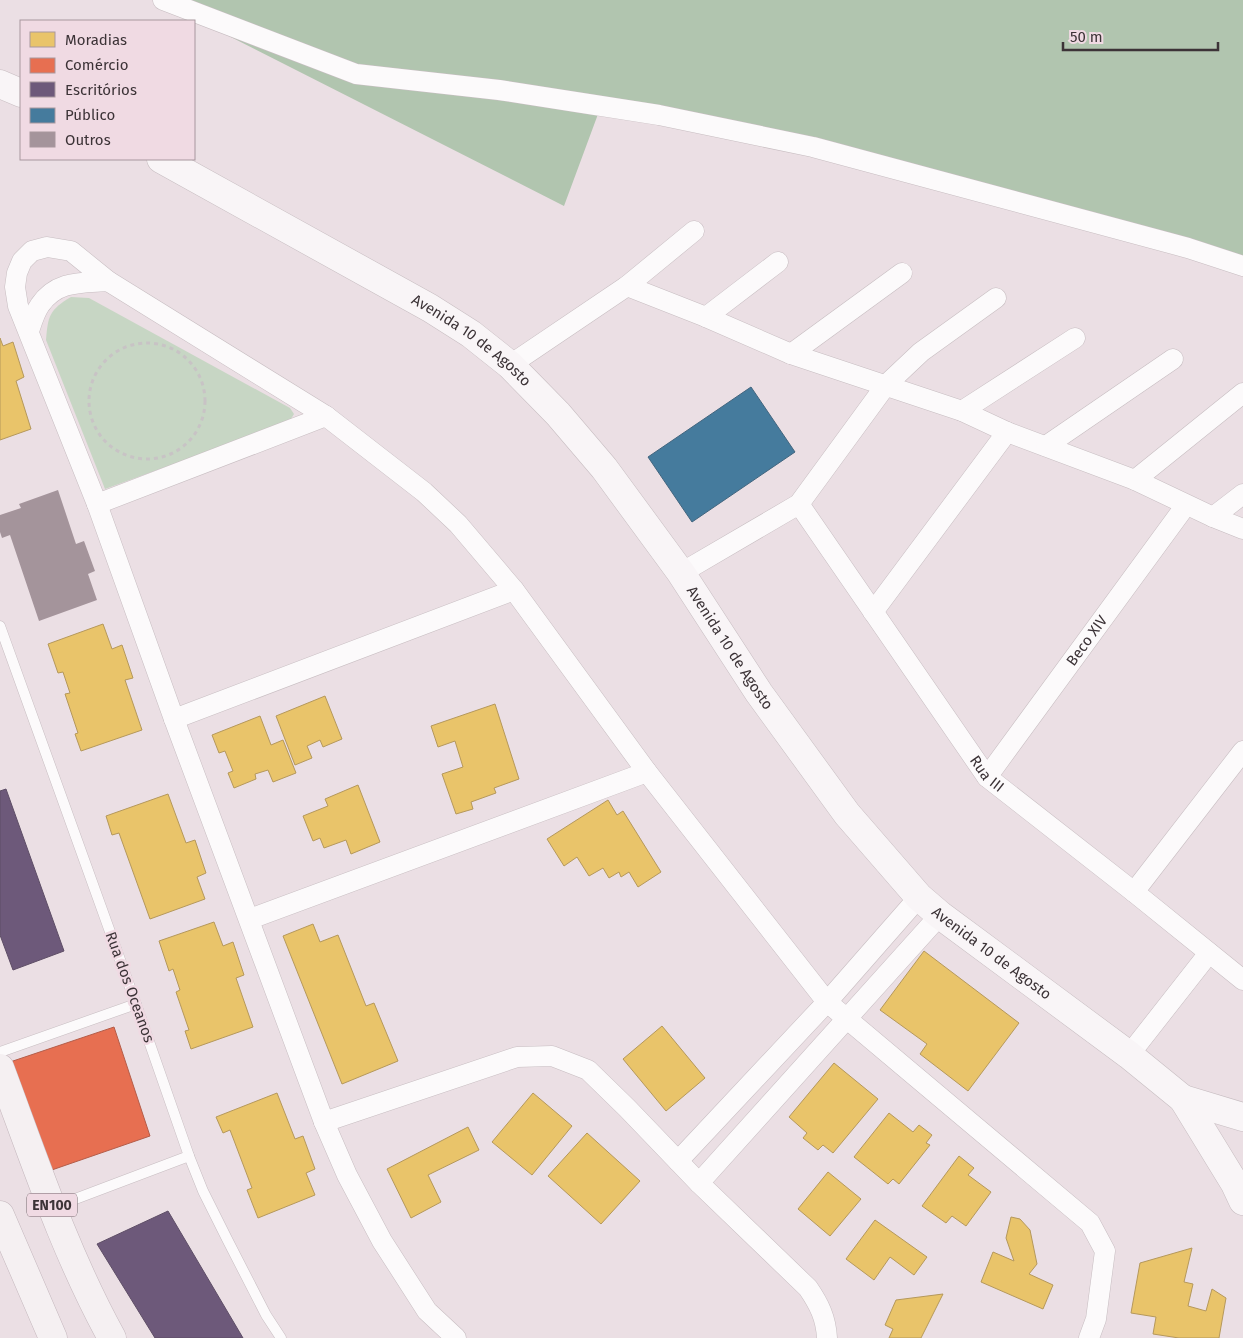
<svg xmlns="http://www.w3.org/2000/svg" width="1243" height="1338" font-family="'Fira Sans',sans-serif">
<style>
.green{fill:#c7d6c4}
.forest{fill:#b1c5af}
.homes{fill:#e9c46a;stroke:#b5985b}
.shops{fill:#e76f51;stroke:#b45d49}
.offices{fill:#6d597a;stroke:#5e4e66}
.public{fill:#457b9d;stroke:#42657e}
.building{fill:#a4949b}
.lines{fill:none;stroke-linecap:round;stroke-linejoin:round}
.lane-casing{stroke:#c7bdc1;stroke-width:11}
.street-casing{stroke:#c7bdc1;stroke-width:21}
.secondary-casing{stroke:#c7bdc1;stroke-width:29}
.primary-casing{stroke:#c4b7bd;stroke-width:29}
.path{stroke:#c8c3c5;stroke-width:3;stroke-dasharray:4 4;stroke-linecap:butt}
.lane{stroke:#fcfafb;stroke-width:10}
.street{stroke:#fcfafb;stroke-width:20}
.secondary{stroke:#f9f5f7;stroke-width:28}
.primary{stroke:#f5f0f2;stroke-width:28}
.labels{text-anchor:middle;stroke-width:5;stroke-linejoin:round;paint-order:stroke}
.shield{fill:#f0dae3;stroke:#72656b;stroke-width:1}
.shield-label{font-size:14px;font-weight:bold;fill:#3c3337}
.street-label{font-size:15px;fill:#3c3337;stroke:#f0dae3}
</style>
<rect width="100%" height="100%" fill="#ebdfe4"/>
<path class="green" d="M71,297l18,1 201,110 4,6 -5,8 -184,67 -59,-149c2,-24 3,-30 25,-43z"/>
<path class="forest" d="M158,0h1085v266l-55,-18 -587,-142 -37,100z"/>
<g class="homes">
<path d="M0,338l3,8 10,-4 11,35 -8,4 15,48 -31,11z"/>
<path d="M103,624l9,25 10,-4 11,33 -8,2 17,50 -61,21 -6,-17 3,-1 -13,-39 5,-1 -7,-21 -5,1 -10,-29z"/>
<path d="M325,696l17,43 -19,8 -3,-7 -13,6 5,12 -17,7 -19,-49z"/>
<path d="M495,704l24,75 -25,9 2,5 -25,9 2,7 -17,5 -14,-40 21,-7 -8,-26 -17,6 -7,-21z"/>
<path d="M260,716l11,29 12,-5 13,33 -23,9 -5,-12 -13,4 1,5 -22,9 -6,-15 5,-2 -8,-20 -6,2 -7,-18z"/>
<path d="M358,785l22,57 -29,12 -5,-14 -22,8 -4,-10 -7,3 -10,-25 25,-10 -3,-7z"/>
<path d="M168,794l18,49 9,-3 11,33 -9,4 8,22 -55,20 -31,-86 -7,2 -6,-19z"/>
<path d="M608,800l9,15 6,-4 38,61 -23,15 -9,-15 -8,5 -2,-5 -10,6 -6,-10 -14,8 -12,-19 -13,9 -17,-27z"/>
<path d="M214,922l9,24 10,-4 11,33 -8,3 17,49 -62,22 -6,-18 4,-1 -13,-38 4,-2 -7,-21 -4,2 -10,-30z"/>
<path d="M313,924l7,18 18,-7 28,71 8,-3 24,58 -56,23 -59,-148z"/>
<path d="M924,951l95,72 -51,68 -48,-37 7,-10 -47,-34z"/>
<path d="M662,1026l43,52 -39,33 -43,-52z"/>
<path d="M834,1063l44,36 -45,54 -10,-8 -5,5 -15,-12 4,-5 -18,-16z"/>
<path d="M277,1093l18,46 8,-3 12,33 -9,4 9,22 -57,23 -11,-28 5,-2 -22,-58 -7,3 -7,-16z"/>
<path d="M533,1093l39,33 -40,49 -40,-33z"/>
<path d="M889,1113l24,19 6,-7 13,10 -6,8 4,2 -31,39 -6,-5 -5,5 -34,-27z"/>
<path d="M468,1127l11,23 -51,25 13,27 -30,16 -24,-49z"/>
<path d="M587,1133l53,48 -39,43 -53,-48z"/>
<path d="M959,1156l15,12 -6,7 23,17 -25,34 -14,-10 -6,7 -24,-17z"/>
<path d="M828,1172l33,27 -31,37 -32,-27z"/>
<path d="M1011,1217l9,2 10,11 7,34 -8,10 24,11 -10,24 -62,-27 12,-30 21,9 -8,-23z"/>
<path d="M875,1220l52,37 -13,18 -24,-18 -16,23 -28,-21z"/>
<path d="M1192,1248l-8,34 9,2 -5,22 18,5 6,-22 14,9 -7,40h-40l-26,-4 3,-17 -25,-4 9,-50z"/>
<path d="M943,1294l-22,44h-32l4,-9 -8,-4 11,-25z"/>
</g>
<path class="shops" d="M114,1027l36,109 -104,36 -36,-110z"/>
<g class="offices">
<path d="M6,789l58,162 -51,19 -13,-35v-144z"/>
<path d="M168,1211l75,127h-88l-58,-94z"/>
</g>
<path class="public" d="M751,387l44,65 -103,70 -44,-65z"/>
<path class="building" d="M58,490l18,54 8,-3 11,30 -7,3 9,26 -58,21 -29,-86 -8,3 -2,-6v-17l21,-7 -2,-4z"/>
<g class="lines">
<g class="lane-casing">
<g id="lane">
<path d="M0,626l136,378 53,152 14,35 24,48 39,76 15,23"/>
<path d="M0,1052l136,-48"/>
<path d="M54,1207l135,-51"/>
</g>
</g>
<g class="street-casing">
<g id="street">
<path d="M163,0l193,74 143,16 160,25 154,32 375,101 55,18"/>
<path d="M627,286l79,31 85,37 171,57 45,21 128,48 78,37 30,12"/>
<path d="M706,317l72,-55"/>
<path d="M29,331c3,-9 6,-19 11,-26 17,-25 42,-22 68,-24"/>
<path d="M791,354l111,-81"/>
<path d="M510,365l117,-79 67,-55"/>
<path d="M962,411l113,-73"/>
<path d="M1046,446l127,-87"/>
<path d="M1135,480l108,-87"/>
<path d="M97,504l229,-88"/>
<path id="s1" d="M799,504l188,273 147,115 109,88"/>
<path d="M1213,517l30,-23"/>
<path d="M681,573l118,-69 87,-119 35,-33 75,-54"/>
<path d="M873,612l134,-180"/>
<path d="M174,719l340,-129"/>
<path id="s2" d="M987,777l199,-272"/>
<path d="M1134,892l109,-141"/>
<path d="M250,919l397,-147"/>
<path d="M1129,1055l80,-102"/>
<path d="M324,1122l193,-65 35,-1 36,14 39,38 72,75 109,105c11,16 18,30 19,50"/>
<path d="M678,1161l149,-159 92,-105"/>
<path d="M699,1183l241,-268"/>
<path d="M456,1338l-29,-27 -45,-70 -35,-66 -23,-53 -150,-403 -77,-215 -79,-198 -3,-19 2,-14 5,-12 10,-10 15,-4 24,4 37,30 218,135 98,76 34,32 56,66 133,182 180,230 263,221 15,28 -9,68 -7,19"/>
</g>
</g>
<g class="secondary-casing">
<g id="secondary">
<path d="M0,84l21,9"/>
<path id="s3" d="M161,159l269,149 41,26 39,31 48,49 46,54 77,105 78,120 88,121 72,83 21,18 189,140 54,44 52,85 8,17"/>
<path d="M1183,1099l60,18"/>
</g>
</g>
<g class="primary-casing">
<g id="primary">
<path d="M0,1068c34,91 65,185 112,270"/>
<path d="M0,1215l53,123"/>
</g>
</g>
<circle class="path" cx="147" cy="401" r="58"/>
<use href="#lane" class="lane"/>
<use href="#street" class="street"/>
<use href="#secondary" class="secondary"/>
<use href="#primary" class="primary"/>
</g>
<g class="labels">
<rect class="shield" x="27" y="1193.5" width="50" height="23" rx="4"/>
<g class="shield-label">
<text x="52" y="1210">EN100</text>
</g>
<g class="street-label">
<text dy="5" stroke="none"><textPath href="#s3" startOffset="360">Avenida 10 de Agosto</textPath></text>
<text dy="5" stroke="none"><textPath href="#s2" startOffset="169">Beco XIV</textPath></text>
<text dy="5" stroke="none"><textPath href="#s3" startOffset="765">Avenida 10 de Agosto</textPath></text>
<text dy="5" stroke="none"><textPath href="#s1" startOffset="329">Rua III</textPath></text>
<text dy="5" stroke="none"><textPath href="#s3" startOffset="1170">Avenida 10 de Agosto</textPath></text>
<text transform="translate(130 987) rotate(70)" y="5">Rua dos Oceanos</text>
</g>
</g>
<rect x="20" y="20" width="175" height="140" fill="#f0dae3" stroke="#a8979e"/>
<rect x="30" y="32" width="25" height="15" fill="#e9c46a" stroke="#a8979e"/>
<text x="65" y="45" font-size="15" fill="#3c3337">Moradias</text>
<rect x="30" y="58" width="25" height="15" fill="#e76f51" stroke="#a8979e"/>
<text x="65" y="70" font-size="15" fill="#3c3337">Comércio</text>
<rect x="30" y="82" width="25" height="15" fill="#6d597a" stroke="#a8979e"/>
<text x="65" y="95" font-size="15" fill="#3c3337">Escritórios</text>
<rect x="30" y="108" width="25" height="15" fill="#457b9d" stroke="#a8979e"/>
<text x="65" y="120" font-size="15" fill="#3c3337">Público</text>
<rect x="30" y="132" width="25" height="15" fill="#a4949b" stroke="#a8979e"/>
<text x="65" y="145" font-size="15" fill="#3c3337">Outros</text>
<path d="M1063 42v8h155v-8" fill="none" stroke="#3c3337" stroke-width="2.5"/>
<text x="1070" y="42" font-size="15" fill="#3c3337" stroke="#f0dae3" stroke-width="4" paint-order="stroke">50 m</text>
</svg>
